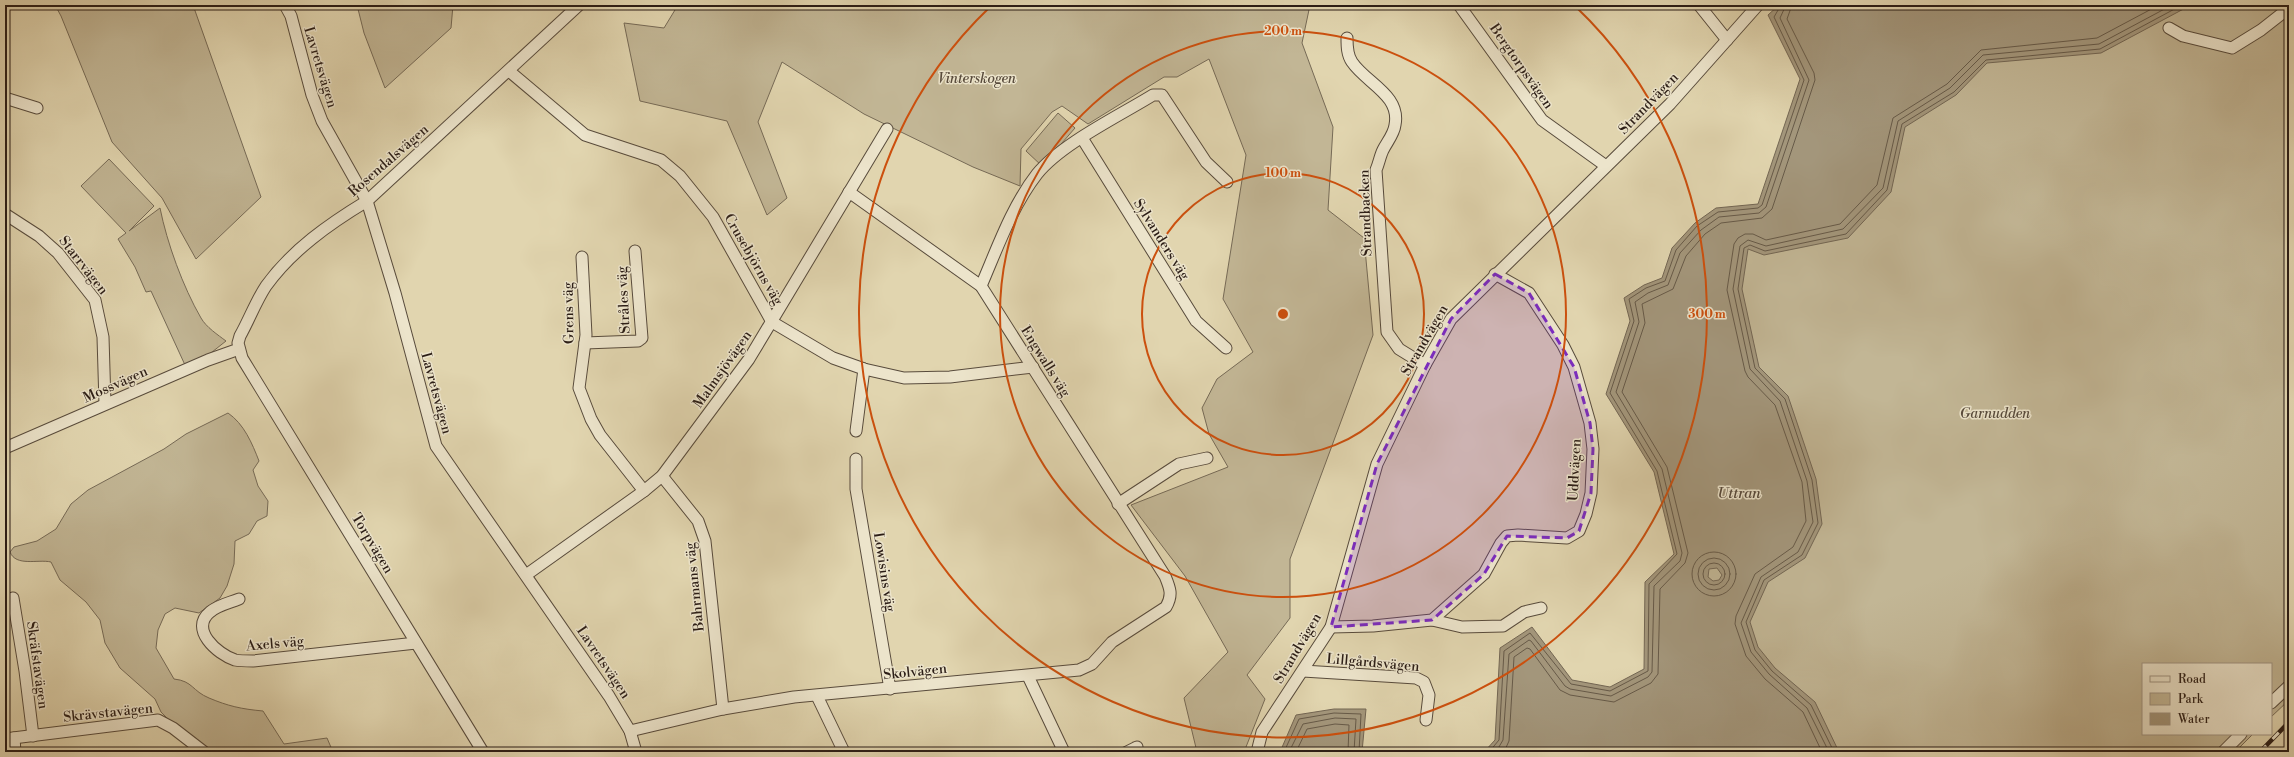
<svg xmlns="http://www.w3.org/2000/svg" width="2294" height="757" font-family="'Libre Bodoni',serif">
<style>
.green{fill:#c2b695;stroke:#766a56}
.water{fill:#a3967b;stroke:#736653;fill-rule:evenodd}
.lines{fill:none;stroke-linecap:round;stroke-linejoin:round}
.shore{stroke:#675a48;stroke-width:1}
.minor-casing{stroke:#584b3c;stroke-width:13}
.minor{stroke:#ece4cb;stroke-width:11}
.rail-casing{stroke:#2b1d16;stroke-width:4.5}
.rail{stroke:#ece4cb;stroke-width:3;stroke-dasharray:9;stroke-linecap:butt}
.marked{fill:#7b2cbf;fill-opacity:0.2;stroke:#7b2cbf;stroke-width:3;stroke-dasharray:8 5;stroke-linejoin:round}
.ring{fill:none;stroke:#cc500e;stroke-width:2}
.labels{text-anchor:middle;stroke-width:3;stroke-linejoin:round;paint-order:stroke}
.street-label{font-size:14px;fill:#2b1d16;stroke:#ece4cb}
.park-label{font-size:14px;font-style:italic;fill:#584b3c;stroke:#ece4cb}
.water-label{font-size:15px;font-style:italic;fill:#554739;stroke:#ece4cb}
.centre{fill:#cc500e;stroke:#ece4cb;stroke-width:2}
.ring-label{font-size:12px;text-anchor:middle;font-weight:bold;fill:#cc500e;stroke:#ece4cb;stroke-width:3;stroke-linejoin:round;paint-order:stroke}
</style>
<rect width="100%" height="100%" fill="#e1d5af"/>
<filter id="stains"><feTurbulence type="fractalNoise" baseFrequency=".005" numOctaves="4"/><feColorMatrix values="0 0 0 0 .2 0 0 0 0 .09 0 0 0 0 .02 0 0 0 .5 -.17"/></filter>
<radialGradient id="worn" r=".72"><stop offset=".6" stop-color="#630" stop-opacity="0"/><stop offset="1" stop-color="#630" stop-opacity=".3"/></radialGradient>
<g class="green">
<path d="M55,5h138l68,192 -65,62 -34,-61 -50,-56 -51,-126z"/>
<path d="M357,5h96l-2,23 -66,60 -21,-55z"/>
<path d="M678,5h632l-8,38 31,84 -5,83 36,28 9,97 -83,224v59l-43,57 18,24 -21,53h-47l-13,-54 44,-46 -43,-76 -54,-71 97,-38 -19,-33 -7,-26 15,-29 36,-27 -30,-53 23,-144 -37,-96 -32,18h-13l-76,47 -26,-18 -10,6 -31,37 -1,37 -47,-19 -109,-53 -82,-52 -24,60 29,76 -20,17 -40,-94 -87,-20 -16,-78 40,5z"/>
<path d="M1949,5h340v695l-18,17v-53h-128v70h110l-18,18h-591l94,-516z"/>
<path d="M1058,113l17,15 -33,38 -16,-15z"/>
<path d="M109,159l45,47 -25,25 31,-23c7,35 23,79 41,110 5,9 17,17 25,23l-19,15 -22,9 -34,-74 -5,1 -11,-25 -17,-28 8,-6 -45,-47z"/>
<path d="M228,413c16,11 24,30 31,48l-6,9 5,16 10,15 -1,15 -10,5 -8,13 -14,7 -1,23 -7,22 -7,12 -21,15 -24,-5 -10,6 -7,16 -2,18 18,31c19,2 18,12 35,19 19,8 32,11 54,13l21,33 43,-6 6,14h-122l-40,-30 -10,-10 -6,-13 -35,-31 -15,-25 -5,-23 -14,-18 -26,-22 -9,-18c-13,-3 -35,5 -41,-10l4,-5 23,-6 19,-12 15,-25 17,-14 76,-41 22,-15z"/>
</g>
<g class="water">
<path d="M1779,5h412l-90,48 -114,10 -31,32 -51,32 -14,65 -43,46 -84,17 -16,-6 -6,40 17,78 29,29 28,83 6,45 -17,34 -37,24 -18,40 8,25 17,21 40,34 24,50h-355l11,-12 5,-92 32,-21 40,53 38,7 34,-18 1,-87 29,-28 -20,-82 -48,-78 24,-73 -6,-23 20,-13 18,-7 10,-30 23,-25 21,-15 42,-4 42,-125 -32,-64zM1717,568l5,7 -3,5 -6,1 -5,-4 1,-8z"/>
<path d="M1334,709h32l-4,43h-82l16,-37z"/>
</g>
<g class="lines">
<g class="shore">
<circle cx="1714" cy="574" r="22"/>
<circle cx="1714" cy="574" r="16"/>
<circle cx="1714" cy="574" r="11"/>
<path d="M1284,752l15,-33 35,-6 27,1 -2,38"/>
<path d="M1289,752l14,-28 32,-6 21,1 -2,33"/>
<path d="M1296,752l11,-23 28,-5 14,1 -1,27"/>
<path d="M1489,752l10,-12 5,-89 26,-18 41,51 39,7 38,-20 1,-87 28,-30 -20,-83 -47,-78 24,-72 -5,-22 17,-11 19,-7 11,-31 21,-24 21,-14 40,-4 4,-3 42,-125 -30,-63 7,-12"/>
<path d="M1496,752l7,-12 6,-86 20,-14 2,1 34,45 5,3 41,7 37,-19 4,-5 2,-86 26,-25 2,-8 -20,-84 -46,-77 23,-70 -4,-20 13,-9 20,-8 12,-32 21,-23 18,-13 40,-4 7,-6 43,-127 -29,-62 6,-13"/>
<path d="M1504,752l5,-11 5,-84 13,-9 3,1 30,41 10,5 44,7 37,-19 7,-9 2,-85 25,-26 3,-10 -21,-86 -45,-75 23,-69 -3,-19 31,-15 13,-33 19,-22 16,-11 41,-5 10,-9 43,-129 -1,-7 -27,-54 5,-14"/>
<path d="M1822,752l-19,-40 -38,-33 -19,-23 -11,-32 1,-8 19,-42 38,-27 13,-26 -4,-39 -27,-77 -27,-28 -3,-6 -18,-81 7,-46 4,-6 7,-4h8l13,6 74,-16 37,-39 16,-67 54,-34 34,-34 116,-12 62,-33"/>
<path d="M1829,752l-22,-44 -38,-34 -18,-22 -10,-29 20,-46 37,-25 15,-30 -6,-41 -27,-80 -30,-32 -17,-80 7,-43 8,-6 18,6 77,-17 40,-41 15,-67 52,-33 33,-33 116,-11 73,-39"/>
<path d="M1834,752l-23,-47 -39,-34 -17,-21 -9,-28 18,-42 38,-25 16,-32 -6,-43 -27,-81 -30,-31 -17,-79 6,-41 6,-3 15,6 81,-17 41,-44 15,-66 52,-32 32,-32 114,-11 82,-44"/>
</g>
<g class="minor-casing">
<g id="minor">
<path d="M285,5l6,11 21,79 10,26 45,80 28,92 41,153 173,250 21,35 6,21"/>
<path d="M1459,5l83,115 64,46"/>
<path d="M1699,5l28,35"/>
<path d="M2169,28l14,8 49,12 29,-18 28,-22"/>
<path d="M1347,38c0,8 0,17 5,24 14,21 49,33 43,63 -1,9 -8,17 -12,25 -3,6 -4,13 -7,20l11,162 12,17 26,16"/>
<path d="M509,71l76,64 76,25 19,16 33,41 59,105 61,36 31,11 40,9 46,-1 83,-10"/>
<path d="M5,98l32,10"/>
<path d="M1082,138l114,183 30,27"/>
<path d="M5,214l34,22 19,17 37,47 8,37 2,67"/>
<path d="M582,257l4,78 -7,53 12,31 9,16 44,56"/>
<path d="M981,286c16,-37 31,-80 56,-112 24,-30 82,-58 116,-79h9l44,67 21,20"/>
<path d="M585,343l53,-2 4,-3 -7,-87"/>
<path d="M856,431l8,-62"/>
<path d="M5,448l203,-88 31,-11"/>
<path d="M856,459v30l34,200"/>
<path d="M662,476l36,45 7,20 18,168"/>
<path d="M1118,504l61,-40 28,-6"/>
<path d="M526,575l118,-84 18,-15 87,-117 138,-230"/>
<path d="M13,598l12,73 8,65"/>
<path d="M239,599c-10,4 -21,6 -29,13 -21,17 7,42 25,48 5,1 13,1 18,1l163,-18"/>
<path d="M1432,620l30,7 41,-1 21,-14 17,-4"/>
<path d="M1331,627l42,-1 59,-6 52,-46 17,-31 6,-7 11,-1 49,3 12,-7 7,-17 5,-21 2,-44 -3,-26 -16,-56 -11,-22 -34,-52 -34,-19"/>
<path d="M1303,671l113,7 8,4 5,13 -3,25"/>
<path d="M1028,676l36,76"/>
<path d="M817,696l27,56"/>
<path d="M2271,703l18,-17"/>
<path d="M630,731l93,-22 71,-12 285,-27 13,-6 20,-22 54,-35c7,-12 4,-19 -1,-31l-184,-290 -132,-94"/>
<path d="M14,738l1,14"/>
<path d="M5,739l153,-19 15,8 31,24"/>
<path d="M483,752l-241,-394 -4,-15 2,-7c9,-16 16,-35 26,-50 26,-36 63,-62 101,-85l212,-196"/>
<path d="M1127,752l10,-5"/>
<path d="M1257,752l5,-20 69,-105 46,-163 48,-99 26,-46 219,-215 88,-99"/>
<path d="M2223,752l18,-18"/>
</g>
</g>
<use href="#minor" class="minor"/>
<g class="rail-casing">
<path id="rail" d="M2260,752l29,-30"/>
</g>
<use href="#rail" class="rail"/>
</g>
<path class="marked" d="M1495,274l34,19 45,74 16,56 3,26 -2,44 -12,38 -12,7 -60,-2 -23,38 -52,46 -101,7 46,-163 74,-145z"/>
<g class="ring">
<circle cx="1283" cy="314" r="141"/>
<circle cx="1283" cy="314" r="283"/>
<path d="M1575 6A424 424 0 1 1 991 6"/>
</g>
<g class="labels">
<g class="street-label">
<text transform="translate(1522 66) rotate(55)" y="5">Bergtorpsvägen</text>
<text transform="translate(321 67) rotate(73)" y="5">Lavretsvägen</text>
<text transform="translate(1648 103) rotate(-46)" y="5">Strandvägen</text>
<text transform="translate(388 160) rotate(-41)" y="5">Rosendalsvägen</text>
<text transform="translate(1365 213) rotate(-92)" y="5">Strandbacken</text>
<text transform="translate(1162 239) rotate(58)" y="5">Sylvanders väg</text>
<text transform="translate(754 259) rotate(60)" y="5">Crusebjörns väg</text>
<text transform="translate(84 265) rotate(52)" y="5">Starrvägen</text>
<text transform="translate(623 300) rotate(-93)" y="5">Stråles väg</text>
<text transform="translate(568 313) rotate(-91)" y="5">Grens väg</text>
<text transform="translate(1424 340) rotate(-60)" y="5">Strandvägen</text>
<text transform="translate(1046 361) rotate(58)" y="5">Engwalls väg</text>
<text transform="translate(722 369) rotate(-55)" y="5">Malmsjövägen</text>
<text transform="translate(115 384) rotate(-24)" y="5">Mossvägen</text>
<text transform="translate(437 393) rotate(75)" y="5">Lavretsvägen</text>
<text transform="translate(1574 470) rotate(-87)" y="5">Uddvägen</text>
<text transform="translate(373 543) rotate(59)" y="5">Torpvägen</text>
<text transform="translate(885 572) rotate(81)" y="5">Lowisins väg</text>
<text transform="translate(694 587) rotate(-96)" y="5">Bahrmans väg</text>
<text transform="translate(275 643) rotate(-5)" y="5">Axels väg</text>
<text transform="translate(1297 648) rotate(-59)" y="5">Strandvägen</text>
<text transform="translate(604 662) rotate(56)" y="5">Lavretsvägen</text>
<text transform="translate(1373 662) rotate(5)" y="5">Lillgårdsvägen</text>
<text transform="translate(38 665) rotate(82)" y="5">Skräfstavägen</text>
<text transform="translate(915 671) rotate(-6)" y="5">Skolvägen</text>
<text transform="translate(108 712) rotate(-6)" y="5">Skrävstavägen</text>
</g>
<g class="park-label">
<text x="977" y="83">Vinterskogen</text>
<text x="1995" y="418">Garnudden</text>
</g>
<g class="water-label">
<text x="1739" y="498">Uttran</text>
</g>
</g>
<circle cx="1283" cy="314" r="6" class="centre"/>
<g class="ring-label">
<text x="1283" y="35">200 m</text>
<text x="1283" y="177">100 m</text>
<text x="1707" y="318">300 m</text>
</g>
<rect width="2294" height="757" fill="none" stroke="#e1d5af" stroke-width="20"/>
<rect x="6" y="6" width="2282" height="745" fill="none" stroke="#2b1d16" stroke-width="2"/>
<rect x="10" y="10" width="2274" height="737" fill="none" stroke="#2b1d16"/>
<rect x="2142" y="663" width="130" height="72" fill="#ece4cb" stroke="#9f9483"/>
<rect x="2150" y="676" width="20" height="6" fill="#ece4cb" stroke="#9f9483"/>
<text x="2178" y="683" font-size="12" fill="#2b1d16">Road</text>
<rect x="2150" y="693" width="20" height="12" fill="#c2b695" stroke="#9f9483"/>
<text x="2178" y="703" font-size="12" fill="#2b1d16">Park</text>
<rect x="2150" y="713" width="20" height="12" fill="#a3967b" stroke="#9f9483"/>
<text x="2178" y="723" font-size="12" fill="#2b1d16">Water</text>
<rect width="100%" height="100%" filter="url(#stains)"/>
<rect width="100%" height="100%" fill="url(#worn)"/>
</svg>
